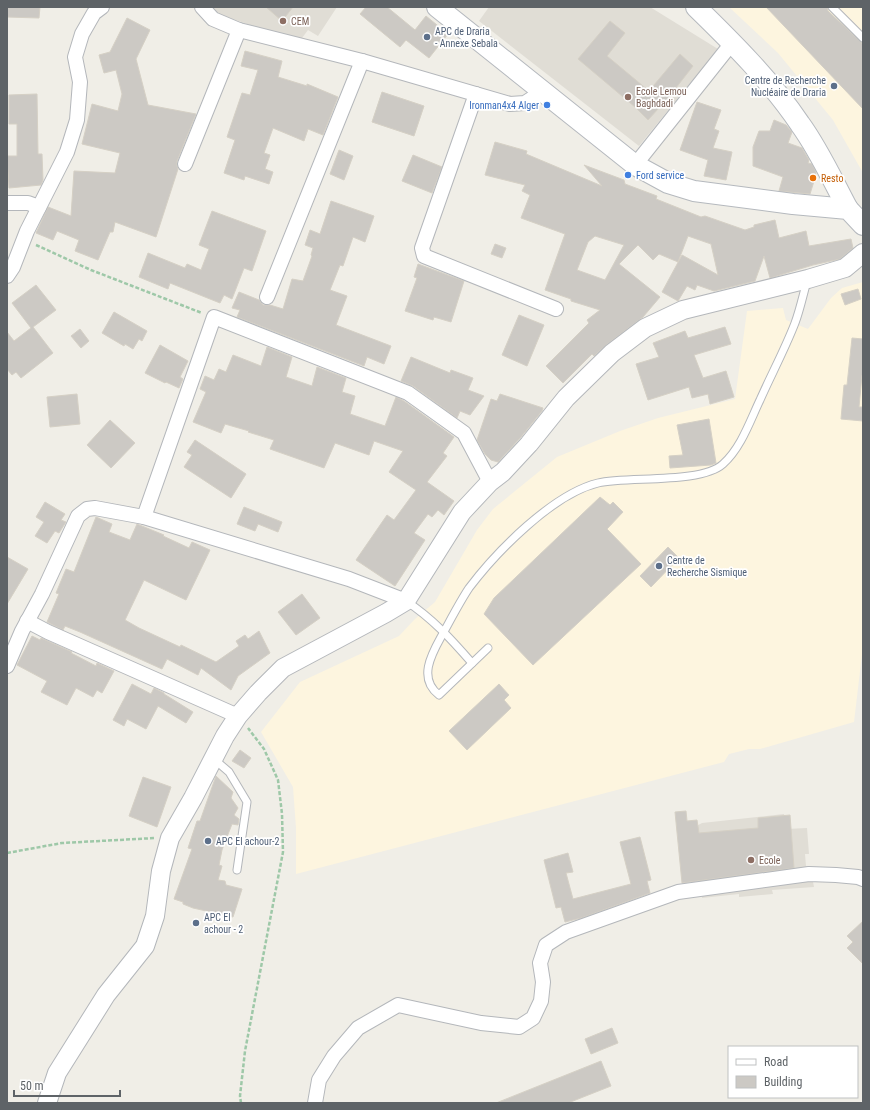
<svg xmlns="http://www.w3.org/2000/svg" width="870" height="1110" font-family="'Roboto Condensed',sans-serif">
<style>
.commercial{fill:#fdf5df}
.education{fill:#e0ddd5}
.building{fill:#ccc9c4;stroke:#d5d0c5;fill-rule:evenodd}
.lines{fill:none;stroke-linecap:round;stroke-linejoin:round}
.service-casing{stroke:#b4b7bb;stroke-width:9}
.minor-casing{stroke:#b4b7bb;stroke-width:16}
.tertiary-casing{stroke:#b4b7bb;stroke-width:20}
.secondary-casing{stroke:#b5b9be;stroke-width:22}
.path{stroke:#9ec8a8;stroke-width:2.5;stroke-dasharray:4 2;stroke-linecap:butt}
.service{stroke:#fff;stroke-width:7}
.minor{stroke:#fff;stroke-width:14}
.tertiary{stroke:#fff;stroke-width:18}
.secondary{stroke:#fff;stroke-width:20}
.education-dot{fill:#8d6e63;stroke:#fff;stroke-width:1.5}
.service-dot{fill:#5c6f8a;stroke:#fff;stroke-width:1.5}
.shop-dot{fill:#3f7fe0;stroke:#fff;stroke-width:1.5}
.food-dot{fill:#e8710a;stroke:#fff;stroke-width:1.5}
.labels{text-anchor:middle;stroke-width:3.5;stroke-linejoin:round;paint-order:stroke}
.education-label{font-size:10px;fill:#785e54;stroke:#fff;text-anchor:start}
.service-label{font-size:10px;fill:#4e5e75;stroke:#fff;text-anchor:start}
.shop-label{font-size:10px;fill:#366cbe;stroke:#fff;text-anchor:end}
.food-label{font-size:10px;fill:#c56008;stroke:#fff;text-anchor:start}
</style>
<rect width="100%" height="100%" fill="#f0eee7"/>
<g class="commercial">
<path d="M729,7h134v166l-30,-53 -55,-67z"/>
<path d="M863,282v364l-9,76 -94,27h-11l-20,5 -5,8 -428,112v-46l-3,-41 -32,-55 39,-50 99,-46 16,-17 20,-17 42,-72 16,-21 64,-52 63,-26 38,-13 77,-19 12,-88 36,-3 3,12 22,9 23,-31 11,-10z"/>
</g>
<g class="education">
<path d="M208,7h129l-19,29 -10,-6 -6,8 -34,-7 -56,-19z"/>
<path d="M489,7h161l68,42 -79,97 -160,-125z"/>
<path d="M784,814l2,15 21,-1 2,26h-4l1,12h4l4,21 -42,3 1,4 -34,3v-3l-37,4 -9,-70 9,-5z"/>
</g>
<g class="building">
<path d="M7,7h33l-1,11 -32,-1z"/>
<path d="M266,7h27l-11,14z"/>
<path d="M366,7h21l28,23 11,-14 22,18 -19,24 -23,-18 -6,7 -40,-33z"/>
<path d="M766,7h61l1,4 33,31 2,3v64z"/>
<path d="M127,18l23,12 -14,29 12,46 48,9 -19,47v5l1,3 -22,68 -41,-15 -2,10h-3l-12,28 -23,-9 4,-11 -22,-9 -4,9 -17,-7 12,-26 23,9 3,-45 41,2 5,-20 -38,-9 10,-40 26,7 4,-17 -6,-24 -12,3 -5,-18 11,-3z"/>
<path d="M610,21l15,12 -18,23 42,35 31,-37 13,12 -25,32 -20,22 -13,-13 -57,-48z"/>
<path d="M245,51l37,10 -4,16 29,9v-2l31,13 -15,38 -15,-6 -4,12 -31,-13 -9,25 6,2 -5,14 8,3 -4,12 -24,-8 -1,4 -20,-7 11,-33 -8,-3 15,-44 8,2 8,-25 -17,-4z"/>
<path d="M382,92l42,14 -10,30 -42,-14z"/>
<path d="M37,94l1,60h4l1,26 -2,5 -32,3 -2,-32h10v-32h-8v-29z"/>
<path d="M697,102l24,8 -7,19 5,2 -6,17 19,4 -6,28 -22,-4 4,-16 -28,-10z"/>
<path d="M774,120l12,5 6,7 -4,11 14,5 7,12 -1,3 4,1 4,8 -1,6 -5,16 -31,-3 4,-14 -30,-11v-19l6,-16h11z"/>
<path d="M495,142l32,9 -1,3 76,32 -18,-21 40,15 1,4 32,12 -1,3 45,18 4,-1 40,14 9,-3v-2l21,-5 4,18 27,-7 3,15 42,-7 2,9 -13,11 -27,6 -43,13 -6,-22 -9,25 -41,10 -17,-6 -2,5 -8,-4 -9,15 -16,-9 20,-37 36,20 -7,-31 -23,-8 -10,26 -19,-8 -6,6 -15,-15 -19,19 41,33 -17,20 -37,28 -12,11 -2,-2 -29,29 -17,-17 43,-43 -2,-3 13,-10 -29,-9v-2l-26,-9 20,-56 -44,-16 9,-23 -8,-4 3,-6 -40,-10zM595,236l29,9 -19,35 -28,-10 11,-28z"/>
<path d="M339,150l14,6 -9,24 -14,-6z"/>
<path d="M413,155l29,12 -10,26 -30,-12z"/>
<path d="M331,201l43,15 -9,26 -12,-5 -10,29 -3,-1 -10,25 17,6 -11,29 55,21 -7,18 -17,-7 -3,9 -127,-49 3,-7 -8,-2 7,-16 20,8 4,5h7l13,4 9,-30 11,2 9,-25 -1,-1 2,-7 -8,-3 5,-15 10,4z"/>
<path d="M212,211l54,20 -14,40 -8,-3 -12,31 -8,-4 -4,8 -50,-20 -2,6 -29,-12 9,-24 37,15 2,-4 14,6 8,-21 -10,-4z"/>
<path d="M495,244l11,4 -4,10 -11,-4z"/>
<path d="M418,264l46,17 -13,41 -17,-5 -1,3 -28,-9 12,-33 -3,-1z"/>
<path d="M36,285l20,25 -23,17 20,26 -32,25 -5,-6 -4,3 -5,-6v-37l7,9 17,-13 -19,-25z"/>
<path d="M858,289l3,10 -16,6 -4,-11z"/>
<path d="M114,312l33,19 -5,10 -3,-2 -6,10 -8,-5 -1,2 -22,-13z"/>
<path d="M519,315l25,10 -17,41 -25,-11z"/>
<path d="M725,327l6,17 -37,11 9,23 23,-7 8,26 -24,7 -2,-10 -16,4 -3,-11 -41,13 -12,-36 23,-7 -6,-14 32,-12 3,7z"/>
<path d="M80,329l9,12 -8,7 -10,-12z"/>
<path d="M852,338l11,1v36h-1l-3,32h4v14l-22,-2 3,-34h3z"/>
<path d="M160,345l28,16 -8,16 3,2 -4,9 -13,-6 -1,1 -20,-10z"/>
<path d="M267,347l25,10 -6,20 26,9 5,-19 29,11 -4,14 13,4 -5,18 35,12 11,-29 8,4 50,36 -11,16 4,3 -20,26 27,19 -10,14 -6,-5 -6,7 -4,-3 -14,19 11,7 -30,46 -39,-26 31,-45 7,5 22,-30 -27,-18 14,-21 -29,-10 -5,14 -34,-12 -11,25 -54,-19 4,-9 -26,-8 1,-1 -24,-7 -4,9 -28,-11 13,-30 -6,-3 5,-13 9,4 5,-11 7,3 7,-17 28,11z"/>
<path d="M411,357l39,16 1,-3 22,8 -5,12 16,6 -14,19 -10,-4 -3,7 -44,-32 -12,-5z"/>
<path d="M77,394l3,30 -30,3 -3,-30z"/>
<path d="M500,394l43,14 -1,3 -21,26 -23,25 -7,-2 -6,-6 -8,-14 14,-41 6,2z"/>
<path d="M709,419l7,44 -5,2 -41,3 -1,-12 14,-1 -6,-30z"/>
<path d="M110,420l25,23 -24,25 -24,-23z"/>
<path d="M195,440l51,34 -15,24 -47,-31 8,-12 -5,-3z"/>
<path d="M600,497l10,8 3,-3 10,10 -16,17 34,35 -108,101 -49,-51 10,-16z"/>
<path d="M45,502l20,12 -4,6 5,2 -7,11 -4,-2 -8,12 -12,-7 9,-14 -8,-5z"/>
<path d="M244,507l38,15 -4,10 -20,-8 -3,7 -18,-7z"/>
<path d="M96,517l16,7 -3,8 21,8 7,-16 27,11 -1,1 26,12 3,-6 18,8 -24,50 -42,-20 -19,40 14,8 41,19 1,-2 35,17 23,-16 -3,-5 9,-6 3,4 11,-8 11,22 -32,23 -7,14 -30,-22 -3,7 -31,-16 -5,10 -82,-37 -15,-6 -2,4 -16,-8 12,-28 -3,-1 10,-24 8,3z"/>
<path d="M668,547l11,11 -28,29 -11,-11z"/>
<path d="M7,557l21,12 -21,35z"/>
<path d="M302,594l18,24 -24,17 -18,-23z"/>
<path d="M32,636l8,4 1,-2 31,14 -1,1 25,13 1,-3 17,8 -12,22 -5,-3 -4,7 -17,-9 -9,17 -26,-13 6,-11 -30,-16z"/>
<path d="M132,684l19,10 3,-6 10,5v1l29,18 -7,11 -28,-17 -12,23 -19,-10 -3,7 -11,-6z"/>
<path d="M499,684l10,11 -5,5 7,8 -44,42 -18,-19z"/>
<path d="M240,750l11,8 -7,10 -12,-7z"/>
<path d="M216,776l17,16 -2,6 7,10 -4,7 5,4 -1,6 -6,-1 -10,26 -3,15 3,1 -4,14 7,1 1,4 16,4 -9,28 -40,-9 -10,-4v-2l-9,-3 18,-50 -4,-1 9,-27h3z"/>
<path d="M143,777l28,10 -14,40 -28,-11z"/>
<path d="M686,811l1,10 10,-1 2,13 59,-5v-10l32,-3 4,53 -112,15 -7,-71z"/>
<path d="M640,837l11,43 -4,1 3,12 -69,25 -16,4 -4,-15 -5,1 -12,-48 24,-7 5,19 -7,1 7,26 58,-15 -11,-42z"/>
<path d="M863,921v43l-16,-16 6,-6 -6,-6z"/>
<path d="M612,1028l6,15 -27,11 -6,-15z"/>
<path d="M601,1061l10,25 -43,17h-72z"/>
</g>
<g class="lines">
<g class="service-casing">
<g id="service">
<path d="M832,7l31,31"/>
<path d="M406,601c27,18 45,38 66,62"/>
<path d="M488,648l-49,47c-21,-16 -8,-40 2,-58 9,-16 18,-34 28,-49 28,-37 84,-94 129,-105 30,-7 103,1 125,-19 18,-16 27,-43 37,-64 11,-25 25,-51 35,-77 5,-13 8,-28 12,-42"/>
<path d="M214,759l15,13 18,30 -10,68"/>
</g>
</g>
<g class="minor-casing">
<g id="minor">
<path d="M202,7l11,12 26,11 123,31 148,43 15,-1 17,-11"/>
<path d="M476,94l-54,154 2,8 132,53"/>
<path d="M185,164l54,-134"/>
<path d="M635,165l97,-122"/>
<path d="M7,203h21l11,4"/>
<path d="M7,276l6,-9 14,-36 40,-79 10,-32 3,-38 -5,-25 7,-23 12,-21 8,-6"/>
<path d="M267,297l95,-236"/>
<path d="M406,601l-57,-22 -205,-62 70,-200 194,76 56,40 26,49"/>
<path d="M27,621l21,11 190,84"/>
<path d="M7,666l15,-35 20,-37 36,-78 9,-7 8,-1 49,9"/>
<path d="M315,1103l4,-23 15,-24 24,-28 40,-23 83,18 38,4 14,-9 8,-17 2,-19 -3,-19 6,-18 20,-13 112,-40 131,-18 27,1 22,2 5,2"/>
</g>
</g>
<g class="tertiary-casing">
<path id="tertiary" d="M47,1103l10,-30 49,-78 39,-49 10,-30 6,-45 9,-33 23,-40 32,-62 13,-20 20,-23 25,-25 103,-55 20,-12 56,-89 28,-30 13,-10 26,-28 37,-46 46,-45 33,-25 38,-18 125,-31 37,-11 18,-15"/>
</g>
<g class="secondary-casing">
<g id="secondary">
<path d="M437,7l198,158 33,18 26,8 99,13 55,5 15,16"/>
<path d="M696,7c37,36 75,74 104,117 19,26 33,57 48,85"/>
</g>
</g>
<g class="path">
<path d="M36,245l55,25 111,43"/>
<path d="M7,853l55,-10 93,-5"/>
<path d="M241,1103l-1,-7 5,-45 38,-199 -1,-38 -4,-34 -14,-31 -16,-21"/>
</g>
<use href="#service" class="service"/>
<use href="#minor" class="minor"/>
<use href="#tertiary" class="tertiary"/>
<use href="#secondary" class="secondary"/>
</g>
<g class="education-dot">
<circle cx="283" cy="21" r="4"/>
<circle cx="628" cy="97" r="4"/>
<circle cx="751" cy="860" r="4"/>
</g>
<g class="service-dot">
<circle cx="427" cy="37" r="4"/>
<circle cx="834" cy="86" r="4"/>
<circle cx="659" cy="566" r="4"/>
<circle cx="208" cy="841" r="4"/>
<circle cx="196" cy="923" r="4"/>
</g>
<g class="shop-dot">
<circle cx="547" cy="105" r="4"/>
<circle cx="628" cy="175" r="4"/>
</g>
<circle class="food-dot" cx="813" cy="178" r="4"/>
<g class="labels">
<g class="education-label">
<text x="291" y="25">CEM</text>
<text x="636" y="95">Ecole Lemou<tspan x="636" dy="12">Baghdadi</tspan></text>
<text x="759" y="864">Ecole</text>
</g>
<g class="service-label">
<text x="435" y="35">APC de Draria<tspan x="435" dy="12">- Annexe Sebala</tspan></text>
<text x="826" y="84" text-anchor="end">Centre de Recherche<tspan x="826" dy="12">Nucléaire de Draria</tspan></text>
<text x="667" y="564">Centre de<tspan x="667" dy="12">Recherche Sismique</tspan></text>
<text x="216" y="845">APC El achour-2</text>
<text x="204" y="921">APC El<tspan x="204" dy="12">achour - 2</tspan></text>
</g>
<g class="shop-label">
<text x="539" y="109">Ironman4x4 Alger</text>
<text x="636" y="179" text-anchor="start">Ford service</text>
</g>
<g class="food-label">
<text x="821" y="182">Resto</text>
</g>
</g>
<rect width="870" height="1110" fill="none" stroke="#5e6367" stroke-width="16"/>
<rect x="728" y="1046" width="130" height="52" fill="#ffffff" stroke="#bfc1c2"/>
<rect x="736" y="1059" width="20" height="6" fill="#ffffff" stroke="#bfc1c2"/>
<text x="764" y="1066" font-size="12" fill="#5e6367">Road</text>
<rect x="736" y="1076" width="20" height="12" fill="#ccc9c4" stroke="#bfc1c2"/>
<text x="764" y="1086" font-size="12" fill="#5e6367">Building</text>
<path d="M14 1090v6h106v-6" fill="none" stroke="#5e6367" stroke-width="2"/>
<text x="20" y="1090" font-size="12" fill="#5e6367" stroke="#ffffff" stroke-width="3" paint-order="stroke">50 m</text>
</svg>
